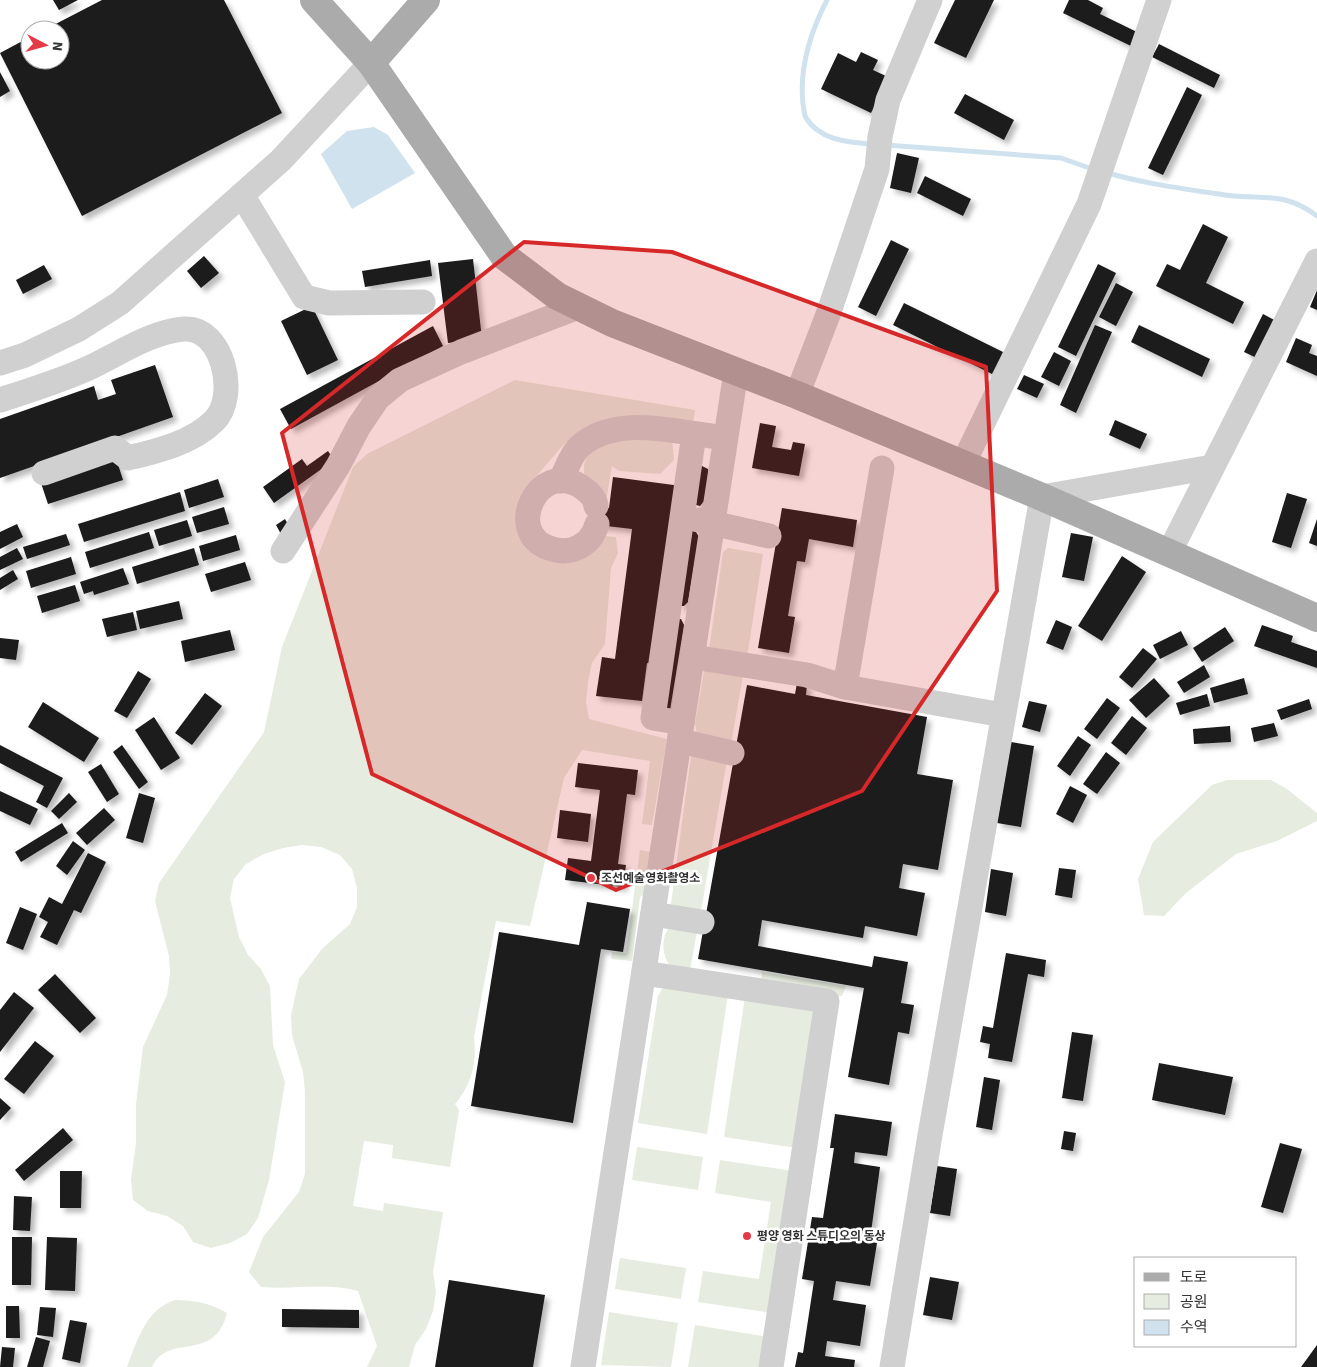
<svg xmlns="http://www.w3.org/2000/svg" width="1317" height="1367" font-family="'Source Sans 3','Noto Sans KR',sans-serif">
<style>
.green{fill:#e6ecdf}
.water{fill:#cfe2ee}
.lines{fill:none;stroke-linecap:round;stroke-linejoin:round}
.stream{stroke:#cfe2ee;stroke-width:5}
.building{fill:#1a1a1a;filter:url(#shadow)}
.minor{stroke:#d0d0d0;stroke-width:25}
.major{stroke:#ababab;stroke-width:28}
.marked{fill:#d62828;fill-opacity:0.2;stroke:#d62828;stroke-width:4;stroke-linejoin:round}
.poi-dot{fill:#e63946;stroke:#fff;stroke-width:2}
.labels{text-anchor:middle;stroke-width:5;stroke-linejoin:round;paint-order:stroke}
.poi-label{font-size:12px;font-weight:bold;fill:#333;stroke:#fff;text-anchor:start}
</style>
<defs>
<filter id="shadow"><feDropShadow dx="4.5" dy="4.5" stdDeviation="2.5" flood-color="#0004"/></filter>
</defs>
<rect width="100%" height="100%" fill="#fff"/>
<g class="green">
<path d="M515,380l180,30 -2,12 -113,10 -15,11 -38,44 -6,19 22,50 18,7 22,-6 22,-21 11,1 2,16 -7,15 -6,76 -13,19 -4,19 -2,20 3,17 78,20 -15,86 -10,-1 8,-63 -68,-11 -18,28 -34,148 -34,-5 -22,116c3,25 -2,47 -19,67l4,6 -9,57 -58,-9 1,-13 -29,-4 -11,65 30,5 1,-8 59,9 -10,60 3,20 -3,19 -7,18 -11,16 -6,22h-42l10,-21 -19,-55c-32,-9 -64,-1 -97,-4l-12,-15 14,-35 36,-45 6,-18v-83l-2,-19 -11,-37 -1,-20 8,-36 23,-30 28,-25 7,-17v-19l-5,-19 -12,-14 -19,-8 -19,-2 -19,3 -19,6 -18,10 -12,15 -4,19 9,39 9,18 13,14 9,17 3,59 12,37 -16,98 -11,38 -11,16 -17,9 -19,5 -18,-6 -10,-16 -16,-10 -19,-5 -15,-11 -2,-20 5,-37v-39l7,-57 24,-52 3,-20 -1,-19 -14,-55 4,-18 105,-151 18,-85 71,-180 14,-13z"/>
<path d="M672,438l2,22 -14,14 -41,-3 -7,-5 -6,35c-23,-17 -28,-29 -15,-56l15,-5z"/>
<path d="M728,548l35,6 -16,104 -38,-8 14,-98z"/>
<path d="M744,670l-13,74 -34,-10 -2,-11 9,-52z"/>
<path d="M691,756l36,4 -26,151 -26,-4 -4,-3z"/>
<path d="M1227,780h44l16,9 30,24v8l-40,20 -41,13 -50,39 -22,23 -20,-1 -6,-36 15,-37 59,-57z"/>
<path d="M640,850l11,2 -4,40 -7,5 -8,64 -21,-2 1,-7 14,1z"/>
<path d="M668,929l29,3 -7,38 -20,-4c-8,-11 -9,-25 -2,-37z"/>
<path d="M762,972l84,14 -4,10h-5l-76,-14z"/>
<path d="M668,987l60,7 -21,140 -69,-11 20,-127 4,-7z"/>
<path d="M745,997l63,11 5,4 -16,136 -73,-11z"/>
<path d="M637,1147l66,10 -5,33 -66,-10z"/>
<path d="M720,1160l73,11 -21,142 -74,-11 5,-31 56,8 12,-77 -56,-9z"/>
<path d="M620,1258l66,10 -5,31 -66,-10z"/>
<path d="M175,1300c19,0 35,3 52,13 -13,51 -59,19 -75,54h-25c10,-26 19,-58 48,-67z"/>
<path d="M609,1312l69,11 -7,44 -70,-2z"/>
<path d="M695,1325l73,12 -4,30h-76z"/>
</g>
<path class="water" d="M374,127l14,8 27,38 -63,36 -31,-55 26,-23z"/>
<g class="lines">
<g class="stream">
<path d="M827,0c-16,31 -28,68 -24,104 1,4 1,11 3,14 15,23 42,24 66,26"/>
<path d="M886,145l175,13 34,12"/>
<path d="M1108,173c38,11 77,16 117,22 38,5 59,-4 92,21"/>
</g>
</g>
<g class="building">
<path d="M53,0h25l-19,10z"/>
<path d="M102,0h122l58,113 -200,103 -82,-163 30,-16v23h30v-30h-16z"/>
<path d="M955,0h39l-28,58 -32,-15z"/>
<path d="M1069,0h19l15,8 -3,6 39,19 -6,14 -70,-34z"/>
<path d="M1159,44l61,31 -6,13 -62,-31z"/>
<path d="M861,52l17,8 -5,10 15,7 -17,36 -50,-24 17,-36 18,9z"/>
<path d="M0,72l10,19 -10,6z"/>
<path d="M1187,87l15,8 -39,80 -15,-7z"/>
<path d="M965,94l49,26 -10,20 -50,-27z"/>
<path d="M897,153l22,5 -8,35 -21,-5z"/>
<path d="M925,176l46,23 -8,17 -46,-23z"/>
<path d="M1203,224l25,13 -22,46 38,19 -11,22 -77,-38 11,-22 13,6z"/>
<path d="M891,240l18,9 -33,67 -18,-9z"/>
<path d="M204,256l15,17 -18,15 -14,-17z"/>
<path d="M473,259l9,80 -34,4 -10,-80z"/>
<path d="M430,260l2,16 -67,11 -3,-16z"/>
<path d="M1098,264l18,9 -40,83 -18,-9z"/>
<path d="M44,265l8,14 -29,15 -7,-14z"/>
<path d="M1116,283l17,9 -17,34 -17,-9z"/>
<path d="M1317,290v20l-7,-3z"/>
<path d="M904,303l99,49 -11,22 -99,-49z"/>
<path d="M312,306l26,54 -31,15 -26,-54z"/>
<path d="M1263,314l15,8 -19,37 -15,-7z"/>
<path d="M1095,325l17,7 -36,81 -16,-8z"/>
<path d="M1139,325l71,34 -8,18 -71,-35z"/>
<path d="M433,326l10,20 -152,83 -11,-20z"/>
<path d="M1296,338l16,7 -3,8 8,3v20l-31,-14z"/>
<path d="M1054,352l17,9 -12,25 -18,-9z"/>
<path d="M155,365l18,52 -173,61v-59l94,-33 4,14 18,-6 -5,-14z"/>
<path d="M1024,375l20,9 -7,14 -20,-9z"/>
<path d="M1115,420l32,14 -7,15 -31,-14z"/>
<path d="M760,423l16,3 -4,21 19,3 2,-8 12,2 -6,32 -47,-8z"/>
<path d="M328,451l6,9 -60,43 -11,-16 39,-28 5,7z"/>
<path d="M116,458l7,22 -75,24 -7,-21z"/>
<path d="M702,466l6,3 1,4 -5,28 -4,5 -4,-1 3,-37z"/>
<path d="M613,477l68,9 -23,179 -11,-2 -5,38 -46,-5 6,-39 13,2 17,-130 -42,-5 2,-18 17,2z"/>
<path d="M218,479l6,18 -35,11 -5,-18z"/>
<path d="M180,492l5,19 -101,31 -6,-18z"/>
<path d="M1287,493l20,6 -16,49 -19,-6z"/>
<path d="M224,507l5,17 -32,9 -5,-16z"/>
<path d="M782,508l75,12 -4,27 -44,-8 -4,23 -8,-1 -9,55 7,1 -6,36 -31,-5z"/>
<path d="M285,519l5,9 -9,6 -5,-9z"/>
<path d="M1317,519v27l-8,-3z"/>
<path d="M187,520l5,16 -33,10 -5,-16z"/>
<path d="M17,524l6,13 -23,12v-17z"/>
<path d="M692,531l4,1 3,5 -11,65 -4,4h-4z"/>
<path d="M149,532l5,16 -64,20 -5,-16z"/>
<path d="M1071,533l22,4 -9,44 -22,-4z"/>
<path d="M66,534l4,11 -43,14 -4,-12z"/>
<path d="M236,535l4,15 -37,11 -4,-15z"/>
<path d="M17,548l6,11 -23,11v-13z"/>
<path d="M194,548l5,17 -62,19 -5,-17z"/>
<path d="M1122,556l24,16 -44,69 -24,-15z"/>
<path d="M71,557l5,17 -45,14 -5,-17z"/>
<path d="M245,562l6,18 -40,12 -6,-18z"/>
<path d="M123,568l6,16 -35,11 -1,-4 -9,3 -4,-12z"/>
<path d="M13,570l5,9 -18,11v-12z"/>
<path d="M75,585l5,16 -38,12 -5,-17z"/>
<path d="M179,601l4,18 -43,10 -4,-18z"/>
<path d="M133,612l4,18 -30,7 -5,-18z"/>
<path d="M678,619h3l3,6 -14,85 -9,-1z"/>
<path d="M1056,620l16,7 -9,23 -17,-7z"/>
<path d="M1262,625l31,11 -2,6 26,9v17l-63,-22z"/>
<path d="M1225,627l9,14 -32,21 -9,-14z"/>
<path d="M230,630l5,20 -50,12 -4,-21z"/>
<path d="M1181,631l7,14 -28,14 -7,-14z"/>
<path d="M0,638l19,2 -3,20 -16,-2z"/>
<path d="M1143,648l14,11 -25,29 -13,-11z"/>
<path d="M1204,665l6,12 -26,16 -7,-11z"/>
<path d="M138,671l13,8 -24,39 -13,-7z"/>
<path d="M1154,678l16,18 -24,22 -17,-18z"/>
<path d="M1244,678l4,16 -34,9 -4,-15z"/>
<path d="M797,683l10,2 -1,10 121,22 -10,57 36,6 -15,90 -35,-6 -4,24 26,5 -8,43 -52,-10 -2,12 -101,-18 -4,26 114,21 2,-11 34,6 -7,41 13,2 -5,29 -11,-2 -9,53 -41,-8 16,-89 -166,-29 49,-274 48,9z"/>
<path d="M205,693l17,13 -30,39 -17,-12z"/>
<path d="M1207,694l3,12 -30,9 -4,-12z"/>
<path d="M1107,698l13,10 -23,31 -13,-10z"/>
<path d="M1309,699l3,10 -31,11 -4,-10z"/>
<path d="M1029,701l18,4 -7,27 -18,-5z"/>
<path d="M43,702l56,36 -15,24 -56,-35z"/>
<path d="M1132,716l15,12 -21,27 -15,-12z"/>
<path d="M154,717l26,41 -19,12 -26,-40z"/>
<path d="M1274,723l4,13 -24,6 -3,-14z"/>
<path d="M1230,726l1,16 -37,2 -1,-15z"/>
<path d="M1078,736l13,9 -21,31 -13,-10z"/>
<path d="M1011,742l23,4 -13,81 -24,-4z"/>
<path d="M0,745l63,33 -16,30 -11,-6 8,-16 -44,-23z"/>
<path d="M122,745l26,37 -9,7 -26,-37z"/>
<path d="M1106,752l14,11 -23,31 -14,-10z"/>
<path d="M578,763l60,7 -3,25 -8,-1 -9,70 8,1 -3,22 -58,-7 3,-22 23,3 9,-71 -25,-3z"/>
<path d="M101,764l18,30 -12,8 -19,-30z"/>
<path d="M1070,786l17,9 -14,28 -17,-9z"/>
<path d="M0,791l38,18 -8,16 -30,-14z"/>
<path d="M69,793l8,9 -18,17 -8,-8z"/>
<path d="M139,793l16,5 -12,45 -17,-5z"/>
<path d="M104,808l11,12 -28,25 -11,-12z"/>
<path d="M560,810l31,4 -3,28 -31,-4z"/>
<path d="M62,823l6,10 -47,29 -6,-10z"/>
<path d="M73,841l12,9 -18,25 -11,-9z"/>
<path d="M88,853l18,9 -25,51 -7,-3 -17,35 -17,-8 8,-15 -9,-5 10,-20 13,7z"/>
<path d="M1059,868l17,2 -4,28 -17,-3z"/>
<path d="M991,869l22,4 -7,43 -21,-4z"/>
<path d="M587,902l43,7 -7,43 -22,-3 -28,174 -102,-17 28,-174 80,13z"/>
<path d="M20,907l17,7 -14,36 -17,-7z"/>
<path d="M1006,953l40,7 -2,17 -16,-3 -16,88 -24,-4 2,-14 -10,-2 3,-16 10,2z"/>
<path d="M55,974l41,44 -16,15 -42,-43z"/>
<path d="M14,992l20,16 -34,44v-42z"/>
<path d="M1072,1032l21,3 -10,66 -21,-3z"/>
<path d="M35,1041l19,15 -30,38 -20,-15z"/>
<path d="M1159,1063l74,14 -8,38 -73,-15z"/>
<path d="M984,1077l16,3 -8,50 -16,-3z"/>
<path d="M0,1098l11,10 -11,12z"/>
<path d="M835,1114l57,8 -5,34 -32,-4 -1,11 26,4 -9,65 -27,-4 -2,9 35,6 -7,43 -34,-5 -3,19 33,5 -6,41 -33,-5 -2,15 30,4 -1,7h-59l3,-15 5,1 11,-72 -12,-2 10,-62 11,1 11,-70h-4z"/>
<path d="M63,1128l10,12 -49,41 -9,-11z"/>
<path d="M1064,1131l12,2 -3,18 -12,-2z"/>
<path d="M1280,1143l22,6 -19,64 -22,-6z"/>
<path d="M937,1166l20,3 -7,47 -20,-3z"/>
<path d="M60,1171h22l-1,37h-21z"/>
<path d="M14,1196l18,1 -2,34 -17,-1z"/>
<path d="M12,1237h20l-1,48h-19z"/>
<path d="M47,1237l30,1 -2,53 -30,-1z"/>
<path d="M930,1277l29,5 -7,38 -29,-5z"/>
<path d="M449,1280l96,15 -12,72h-98z"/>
<path d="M6,1306h13l1,32h-14z"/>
<path d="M40,1307l16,1 -3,29 -16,-2z"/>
<path d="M282,1309l77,1v18l-77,-1z"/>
<path d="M70,1320l17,3 -7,40 -18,-4z"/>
<path d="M36,1337l14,4 -7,26h-16z"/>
<path d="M1317,1345v22h-16z"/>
<path d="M2,1347l13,1 -2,19h-13z"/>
</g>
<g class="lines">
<g class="minor">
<path d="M242,195l62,102 25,6 94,-1"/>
<path d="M0,363l25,-8 54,-26 41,-26 161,-143 90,-97"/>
<path d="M797,395l32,-83 48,-143 3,-32 8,-37 42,-100"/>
<path d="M0,400c31,-10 64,-20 93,-34 29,-14 58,-34 91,-37 39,-3 55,68 30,92 -22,22 -57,30 -86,37l-13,-10 -71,25"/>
<path d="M963,464l126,-260 70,-204"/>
<path d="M560,481c6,-10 11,-27 19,-34 35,-32 91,-16 132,-11"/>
<path d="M596,506c-1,-9 -8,-15 -16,-20 -42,-26 -76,46 -31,62 21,8 42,-2 48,-24"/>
<path d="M699,520l70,16"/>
<path d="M283,551l55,-85 21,-40 19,-28 22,-18 61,-28 117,-45"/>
<path d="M1169,553l148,-292"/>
<path d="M693,657l114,18 38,12 158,28"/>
<path d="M845,687l37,-219"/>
<path d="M682,723l-29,-5 41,-284"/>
<path d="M680,741l52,12"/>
<path d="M653,914l49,8"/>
<path d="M644,973l183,28 -56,366"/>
<path d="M583,1367l153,-995"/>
<path d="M892,1367l38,-232 112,-638 170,-30"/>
</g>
<g class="major">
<path d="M314,0l57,63 133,193 53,40 55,27 185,72 245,102 275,121"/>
<path d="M371,63l55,-63"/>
</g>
</g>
<path class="marked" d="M524,242l148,10 314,115 11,224 -135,200 -246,99 -244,-116 -90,-341z"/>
<g class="poi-dot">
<circle cx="591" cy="878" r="5"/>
<circle cx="747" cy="1236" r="5"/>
</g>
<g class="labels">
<g class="poi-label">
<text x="601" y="882">조선예술영화촬영소</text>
<text x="757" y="1240">평양 영화 스튜디오의 동상</text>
</g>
</g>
<rect x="1134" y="1257" width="162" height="90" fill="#ffffff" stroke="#adadad"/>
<rect x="1144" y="1273" width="25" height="8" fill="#ababab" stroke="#adadad"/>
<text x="1180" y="1282" font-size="15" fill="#333333">도로</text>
<rect x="1144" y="1294" width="25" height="15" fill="#e6ecdf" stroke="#adadad"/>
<text x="1180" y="1307" font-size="15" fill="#333333">공원</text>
<rect x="1144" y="1320" width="25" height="15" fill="#cfe2ee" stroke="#adadad"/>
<text x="1180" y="1332" font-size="15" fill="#333333">수역</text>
<g transform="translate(45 45) rotate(96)"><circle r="24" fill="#ffffff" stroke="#adadad"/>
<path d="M0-4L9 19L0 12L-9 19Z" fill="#e63946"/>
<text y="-8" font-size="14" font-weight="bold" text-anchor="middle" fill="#333333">N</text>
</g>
</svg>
